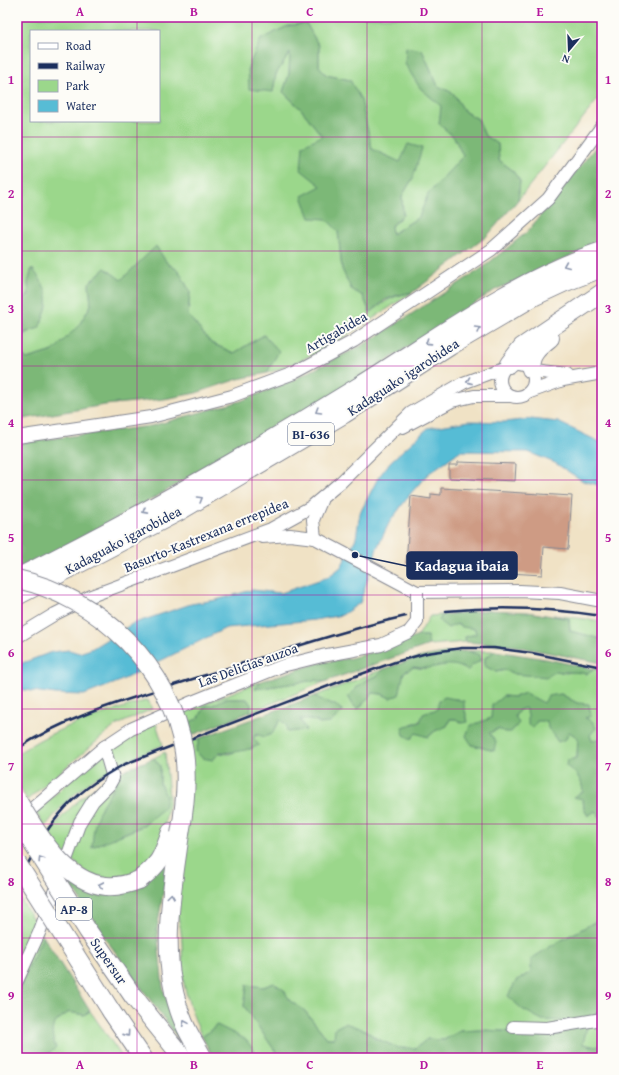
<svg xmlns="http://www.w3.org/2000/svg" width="619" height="1075" font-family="'Gentium Book Plus',serif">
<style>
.green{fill:#9bd78b;stroke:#5b8374;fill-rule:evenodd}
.forest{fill:#7cb877;stroke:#4c746a}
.water{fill:#57bcd5;stroke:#39769a}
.building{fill:#ce9b84}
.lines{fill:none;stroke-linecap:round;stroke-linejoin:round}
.minor-casing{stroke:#868892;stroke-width:14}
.highway-casing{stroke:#868892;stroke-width:20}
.minor{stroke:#fff;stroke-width:12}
.highway{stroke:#fff;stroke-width:18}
.rail{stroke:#1b2f5e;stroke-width:2.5}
.minor-bridge-casing{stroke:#868892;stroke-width:14;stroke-linecap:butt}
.highway-bridge-casing{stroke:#868892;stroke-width:20;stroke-linecap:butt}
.minor-bridge{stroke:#fff;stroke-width:12}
.highway-bridge{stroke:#fff;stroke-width:18}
.oneway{stroke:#8d97ae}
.grid{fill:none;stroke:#b5179e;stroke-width:1;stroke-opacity:0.55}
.labels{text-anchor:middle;stroke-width:4;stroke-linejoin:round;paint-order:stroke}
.shield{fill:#fdfcf7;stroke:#5f6c8c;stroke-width:1}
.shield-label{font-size:13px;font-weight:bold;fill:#1b2f5e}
.street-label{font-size:14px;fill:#1b2f5e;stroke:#fdfcf7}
.leader{fill:none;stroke:#1b2f5e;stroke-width:1.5}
.callout-dot{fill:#1b2f5e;stroke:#fdfcf7;stroke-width:1.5}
.callout{fill:#1b2f5e;stroke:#1b2f5e;stroke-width:1.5}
.callout-label{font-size:15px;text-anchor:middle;font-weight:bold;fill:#fff}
.neatline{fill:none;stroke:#b5179e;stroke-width:1.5}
.grid-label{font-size:13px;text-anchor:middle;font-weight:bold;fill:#b5179e}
</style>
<rect width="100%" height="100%" fill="#fdfcf7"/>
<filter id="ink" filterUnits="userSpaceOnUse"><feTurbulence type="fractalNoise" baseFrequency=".025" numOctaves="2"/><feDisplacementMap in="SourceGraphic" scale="8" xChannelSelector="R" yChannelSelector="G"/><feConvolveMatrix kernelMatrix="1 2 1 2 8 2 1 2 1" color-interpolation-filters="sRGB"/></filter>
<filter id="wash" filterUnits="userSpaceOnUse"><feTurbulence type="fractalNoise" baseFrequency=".012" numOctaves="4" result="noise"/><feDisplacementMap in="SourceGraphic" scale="16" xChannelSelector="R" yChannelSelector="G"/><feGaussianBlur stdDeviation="0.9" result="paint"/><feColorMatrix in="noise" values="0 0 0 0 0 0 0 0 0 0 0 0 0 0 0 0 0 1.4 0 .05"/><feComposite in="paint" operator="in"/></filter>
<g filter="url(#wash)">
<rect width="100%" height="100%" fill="#f0e2c5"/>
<g class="green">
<path d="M17,17h585v77l-84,106 2,-19 -8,-11 -13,-10 -1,-16 -13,-8 -7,-17 -13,-7 -12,-19 -15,-7 -16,-36 -2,38 22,18 -3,18 15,13 9,19 -34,38 -10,23 -27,17 -1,-8 12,-11 -1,-19 11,-18 -13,-15 -28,-14 -22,-69 -24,-5 -7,-9v-20l-13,-23 -18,3 -27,13 12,53 3,-18 14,-22 -1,22 -6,18 18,17 21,27 -1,50 5,33 12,12 4,38 9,19 12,8 7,17c18,-14 20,-16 43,-21 -46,30 -93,65 -146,81l11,-22 -14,-16 -30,18 -23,-10 -23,-28 2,-23 -11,-21 -12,-8 -11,-16 -35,33 -16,-12 -16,15 2,22 -12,20 -26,26 -26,8 -10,-9c0,-15 10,-18 22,-22l-7,-60 -4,15 1,12 -11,8 -1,-2zM31,31h128v90h-128z"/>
<path d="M442,615l-3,6c13,2 24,6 36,8l1,5 -11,3 1,5 -37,3 -2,-9h-9l12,-20z"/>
<path d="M553,615l49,6v18l-32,-8 -1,-12z"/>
<path d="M467,651h28l-10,7v8l11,6 9,-2 10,4 41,-3 10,2 11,-2 9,3 8,-5 8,2v69l-2,-2 -8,3 -15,-38 -16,-9 -17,10 -19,-11 -10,4 -12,-1 -12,22 -8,4 -11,23 14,3 3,-15 10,-4 6,3 14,-22 6,-2c5,12 11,10 22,13 10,3 23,10 31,17l-2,35 6,10 1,9 -9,5 9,1 1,11 4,7 7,-5 7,9v98l-51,28 -20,26 -15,9 51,40 -6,13 -79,-4 -22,1 -16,9 -17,-1c-3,3 -8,9 -13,9 -17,4 -35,-8 -49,-18l-31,8h-7l-23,-28 -15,-9 -5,-11 -10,-6 -11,3 -16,-2 -3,21 36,52h-19l-44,-33 -15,12c-7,-16 -14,-34 -18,-53 -4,-23 2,-51 -9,-73l14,-169 11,-4 -4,13 33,3 13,-5h10v-11l25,-12 3,-7 6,4c10,-3 25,-9 34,1l15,-20 -12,-2 -8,-6 69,-27 -7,7 -13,5 -16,15 10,13 15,-16 9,1 8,4 8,-3 6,-24 10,-4c12,3 17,0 28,-3 15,-3 19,7 38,-3v-6zM452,699h6l8,14 -10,6h-6l-3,7 -12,5 -7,6 -12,-4 -5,-9c11,-2 31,-18 41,-25z"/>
<path d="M316,680l8,2 -74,30 1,-7 -4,-6h-23l-11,6 -8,1 -6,12 -10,9 1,9h-3l-6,-23 80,-32 -6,8z"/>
<path d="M148,700l4,9 -37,17 -88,74 -10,-18v-28c40,-28 85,-40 131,-54z"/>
<path d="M156,723l7,22c-51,22 -84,36 -118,82l-9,-14c32,-33 78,-71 120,-90z"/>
<path d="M165,752l4,47 -6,35 -7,21 -19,19 -21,6 -28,-6 -25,-22 -14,-19c19,-26 41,-44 68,-60 0,15 -11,23 -17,37 -6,12 -6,24 -8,37l51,-21 23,-30 -6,-12v-18l-6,-8z"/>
<path d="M18,895l25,41 -26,56v-95z"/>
<path d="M90,1011l33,47h-106v-15l10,10 28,-5c-6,-22 -4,-23 14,-36l15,3z"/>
<path d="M598,1011l4,1v31l-6,4 -13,-3 3,-14z"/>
</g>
<g class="forest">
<path d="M306,23l13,23v20l7,9 24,5 11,20 11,49 28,13 8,-18 14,4 -9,30 -11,18 1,19 -12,11 1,8 27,-17 9,-23 35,-38 -9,-19 -15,-13 2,-18 -21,-18 -15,-24 1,-17 16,3 16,36 15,7 12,19 13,7 7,17 13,8 1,16 13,10 8,11 -2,19 -31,36 -74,56 -18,4 -10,4 -15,13 -7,-17 -12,-7 -9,-20 -4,-38 -12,-12 -16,-1 -8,-22 19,-10 -20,-16 2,-25 19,-9 -21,-27 -18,-17 6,-18 1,-21 -14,21 -3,18 -24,-3 -1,-22 13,-28 27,-13z"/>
<path d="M602,139v103l-107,48 -136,89 -205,119 -127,69h-10v-124l134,-17 90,-25 48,-19 76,-38 116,-75 46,-37z"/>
<path d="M156,246l11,17 12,8 11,21 -2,23 23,28 23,10 30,-18 15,16 -12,22 -29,6 -42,14 -32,6 -59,6 -88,15v-70l10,9 26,-8 26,-26 12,-20 -2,-22 16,-15 16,12z"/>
<path d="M32,268c18,24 20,32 7,60l-15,5 -7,10v-42l1,2 11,-8 -1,-12z"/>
<path d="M489,610l39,2 41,7 1,12 32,8v24l-87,-17 -49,-4 -1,-5 11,-3 -1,-5 -13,-2 -5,-3 -9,4 -9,-7 3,-6z"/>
<path d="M418,636h9l2,9 -105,37 -8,-2 -61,9 6,-8 58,-18 32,-5 43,-12z"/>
<path d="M467,651l13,4v6l-9,5 -3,5c-20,-14 -33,1 -54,-4l-10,5 -5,23 -9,3 -8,-4 -9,-1 -15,16 -5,-4 -5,-9 16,-15 13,-5 7,-7 33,-11 26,-5z"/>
<path d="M495,651l51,8 48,10 -8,5c-11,-3 -20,-1 -30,-3l-9,6 -32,-3 -10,-4 -9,2 -11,-6v-8z"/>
<path d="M525,693l19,10 4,-7 13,-2 16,9 12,1 2,12 -6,2 7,3 4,7 -6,7 2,6 9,-3 1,2v80l-7,-9 -7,5 -4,-7 -1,-10 -10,-2 10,-5c-1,-13 -6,-19 -17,-26l1,-6 10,-2 1,-20 -9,-6 -3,7 -8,3 -10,-14 -1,-7h-10l-4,7 -5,-3v-10l-3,-7 -6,2 -4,6 4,7 -8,9h-6l-7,-3 -9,4 7,8 -2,10 -22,-6 -6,-9 4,-10 21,-8 1,-13 11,-9 12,1z"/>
<path d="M315,696c11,8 18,5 28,15l-13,12 -11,1 -2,-3 -17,-2 6,11 -19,2 -1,-8 -6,-4 -8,14 -8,3 -7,-3 -4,4 6,7c-9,5 -28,9 -39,7l-7,8 -11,-2 -6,-7 4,-13z"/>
<path d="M445,697l19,4v6l4,15 -7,1 -5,-4h-6l-3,7 -12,5 -7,6 -12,-4 -5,6 -7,-4 -2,-8 18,-5 3,-8 14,-5 2,-9z"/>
<path d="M224,699h23l4,6 -1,7 -60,24v-14l9,-4 6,-12 8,-1z"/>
<path d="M154,758l6,8v18l6,12 -2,12 -22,18 -50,21c1,-13 2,-25 8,-37 6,-14 17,-22 17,-37z"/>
<path d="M175,834l-8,36 -10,59 6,59 18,54 -79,-108 -36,-56 32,16 22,-1z"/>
<path d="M602,918v94l-4,-1 -12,19 -3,14 13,3 6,-4v15h-322l-36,-52 3,-21 16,2 11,-4 10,7 6,11 14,9 23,28h7l1,-10 10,-5 20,7 12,9 22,9h17l11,-9 17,1 16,-9 22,-1 79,4 6,-13 -25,-1 -20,-11 -14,-13 8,-15 15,-9v-13l20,-13z"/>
<path d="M43,936l47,75 -6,4 -15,-3c-18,13 -20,14 -13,36l-14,10 -15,-5 -10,-10v-51z"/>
<path d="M217,1025l28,14 16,19h-44l-5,-3 -10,-18z"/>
</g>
<path class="water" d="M531,419l27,3 44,21v43l-19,-5 -28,-18 -27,-11 -68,-1 -32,23 -17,19 -22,30 -12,25 -17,55 -18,12 -27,5 -89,8 -108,54 -34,13 -28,-1 -39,-5v-24l35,-13 17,-2 10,3 12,-4 41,-25 59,-20 25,-4 36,-10 29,3 47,-16 13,-10 15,-29 4,-25 18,-35 13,-17 37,-33 41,-7 35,1z"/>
<g id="blocks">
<g class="building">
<path d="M458,462l58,2 -1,17 -66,-3v-13h9z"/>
<path d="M441,488l131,8 -4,53 -24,-2 -2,28 -113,-7v-3l-23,-2 5,-67 20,3v-5l10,1z"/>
</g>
</g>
</g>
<g filter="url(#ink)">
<use href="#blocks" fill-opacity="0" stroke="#868892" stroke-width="1"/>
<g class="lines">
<g class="minor-casing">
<g id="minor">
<circle cx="517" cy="380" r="17"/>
<path d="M533,371l34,4"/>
<path d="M530,392l33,-12 39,-7"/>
<path d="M403,427l49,-26 22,-5h37"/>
<path d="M17,437l134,-20 81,-21 62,-23 60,-32 137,-91 57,-51 54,-73"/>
<path d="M262,537l28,-2 25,3 102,54 103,-1 40,2 42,8"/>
<path d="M315,538l-2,-18 8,-19"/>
<path d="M17,637l38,-23 36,-18 180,-67 40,-22 30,-25 70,-69 52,-30 43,-16"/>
<path d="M20,819l84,-72 27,-18 61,-27 90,-36 40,-10 59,-11 28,-13"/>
<path d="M17,981l22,-48 41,-111 13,-21 16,-16 4,-7 -9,-31"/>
<path d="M513,1027l34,1 55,-9"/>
</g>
</g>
<g class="highway-casing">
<g id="highway">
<path d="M509,364l13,-17 80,-54"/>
<path d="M531,369c-3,-14 9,-23 19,-31"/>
<path d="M17,578c117,-58 230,-122 341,-191 79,-49 155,-106 244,-136"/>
<path d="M17,596l161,-84 166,-98 106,-68 85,-50 28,-13 39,-15"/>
<path d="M180,834c-9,63 -22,128 4,189 5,12 13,24 19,35"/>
<path d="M139,880c22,-17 23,-23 32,-48"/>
<path d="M133,996l50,62"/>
<path d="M111,1011l32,47"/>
</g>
</g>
<use href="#minor" class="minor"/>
<use href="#highway" class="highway"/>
<g class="rail">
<path d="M446,611c52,-5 104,-3 156,5"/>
<path d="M17,749c54,-36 121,-52 182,-72 69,-21 137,-45 207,-61"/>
<path d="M17,886c27,-58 49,-91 108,-122l214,-82 56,-20 32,-9 35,-5h32l38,5 70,14"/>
</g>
<g class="minor-bridge-casing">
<path id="minor-bridge" d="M409,632l8,-10v-30"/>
</g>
<g class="highway-bridge-casing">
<g id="highway-bridge">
<path d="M17,579c82,18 155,89 167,173 4,28 1,55 -4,82"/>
<path d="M17,800c19,32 48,83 89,86 12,1 23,-2 33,-6"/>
<path d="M17,819l71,112 45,65"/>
<path d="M17,863l94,148"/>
</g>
</g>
<use href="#minor-bridge" class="minor-bridge"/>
<use href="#highway-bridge" class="highway-bridge"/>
</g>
<defs><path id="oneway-chevron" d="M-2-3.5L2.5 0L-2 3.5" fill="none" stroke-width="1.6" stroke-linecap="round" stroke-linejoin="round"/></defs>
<g class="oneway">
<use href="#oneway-chevron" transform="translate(566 265) rotate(157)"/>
<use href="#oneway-chevron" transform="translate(478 329) rotate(-31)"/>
<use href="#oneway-chevron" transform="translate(428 342) rotate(147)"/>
<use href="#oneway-chevron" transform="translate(469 381) rotate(159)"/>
<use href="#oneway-chevron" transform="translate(318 411) rotate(149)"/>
<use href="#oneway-chevron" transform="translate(200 499) rotate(-31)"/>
<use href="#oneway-chevron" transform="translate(145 511) rotate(151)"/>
<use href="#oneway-chevron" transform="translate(41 859) rotate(-123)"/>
<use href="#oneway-chevron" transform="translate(101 885) rotate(-169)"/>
<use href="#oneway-chevron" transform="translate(171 896) rotate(-82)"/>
<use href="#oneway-chevron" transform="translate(185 1023) rotate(-114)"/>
<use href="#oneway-chevron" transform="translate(127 1034) rotate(55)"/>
</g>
</g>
<path class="grid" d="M137,17v14M252,17v1041M367,17v1041M482,17v1041M137,121v937M17,137h585M17,251h585M17,366h585M17,480h585M17,595h585M17,709h585M17,824h585M17,938h585"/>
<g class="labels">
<g class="shield">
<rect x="288" y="423" width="46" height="22" rx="3"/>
<rect x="56" y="898" width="36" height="22" rx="3"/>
</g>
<g class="shield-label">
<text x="311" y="439">BI-636</text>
<text x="74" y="914">AP-8</text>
</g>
<g class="street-label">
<text transform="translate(336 332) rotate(-30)" y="5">Artigabidea</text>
<text transform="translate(403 377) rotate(-33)" y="5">Kadaguako igarobidea</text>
<text transform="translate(206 535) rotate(-22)" y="5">Basurto-Kastrexana errepidea</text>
<text transform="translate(123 540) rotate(-28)" y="5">Kadaguako igarobidea</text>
<text transform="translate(248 665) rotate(-20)" y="5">Las Delicias auzoa</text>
<text transform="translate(109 961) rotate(55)" y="5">Supersur</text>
</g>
</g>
<path class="leader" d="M355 555L407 566"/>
<circle class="callout-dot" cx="355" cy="555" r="4"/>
<rect class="callout" x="407" y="552" width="110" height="27" rx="4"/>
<g class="callout-label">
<text x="462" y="571">Kadagua ibaia</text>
</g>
<rect width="619" height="1075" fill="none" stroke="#fdfcf7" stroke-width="44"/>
<rect x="30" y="30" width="130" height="92" fill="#fdfcf7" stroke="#a3aaba"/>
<rect x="38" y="43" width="20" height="6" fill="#ffffff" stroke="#a3aaba"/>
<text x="66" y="50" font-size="12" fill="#1b2f5e">Road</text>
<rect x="38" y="63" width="20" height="6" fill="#1b2f5e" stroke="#a3aaba"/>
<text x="66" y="70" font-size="12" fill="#1b2f5e">Railway</text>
<rect x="38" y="80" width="20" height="12" fill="#9bd78b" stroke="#a3aaba"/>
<text x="66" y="90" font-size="12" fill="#1b2f5e">Park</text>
<rect x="38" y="100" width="20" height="12" fill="#57bcd5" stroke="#a3aaba"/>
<text x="66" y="110" font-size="12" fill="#1b2f5e">Water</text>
<g transform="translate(569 50) rotate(199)" stroke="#fdfcf7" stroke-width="3" paint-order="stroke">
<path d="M0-3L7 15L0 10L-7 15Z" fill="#1b2f5e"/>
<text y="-6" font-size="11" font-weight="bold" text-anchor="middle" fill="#1b2f5e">N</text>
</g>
<rect x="22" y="22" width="575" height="1031" class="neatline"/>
<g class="grid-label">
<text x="80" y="16">A</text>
<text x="194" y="16">B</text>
<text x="310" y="16">C</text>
<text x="424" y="16">D</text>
<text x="540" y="16">E</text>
<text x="11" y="84">1</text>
<text x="608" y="84">1</text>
<text x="11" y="198">2</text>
<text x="608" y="198">2</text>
<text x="11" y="313">3</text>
<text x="608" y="313">3</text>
<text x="11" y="427">4</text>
<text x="608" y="427">4</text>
<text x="11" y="542">5</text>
<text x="608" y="542">5</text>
<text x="11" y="657">6</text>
<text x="608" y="657">6</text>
<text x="11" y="771">7</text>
<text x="608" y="771">7</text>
<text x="11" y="886">8</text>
<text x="608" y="886">8</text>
<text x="11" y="1000">9</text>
<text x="608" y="1000">9</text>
<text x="80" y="1069">A</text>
<text x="194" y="1069">B</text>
<text x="310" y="1069">C</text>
<text x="424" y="1069">D</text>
<text x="540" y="1069">E</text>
</g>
</svg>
